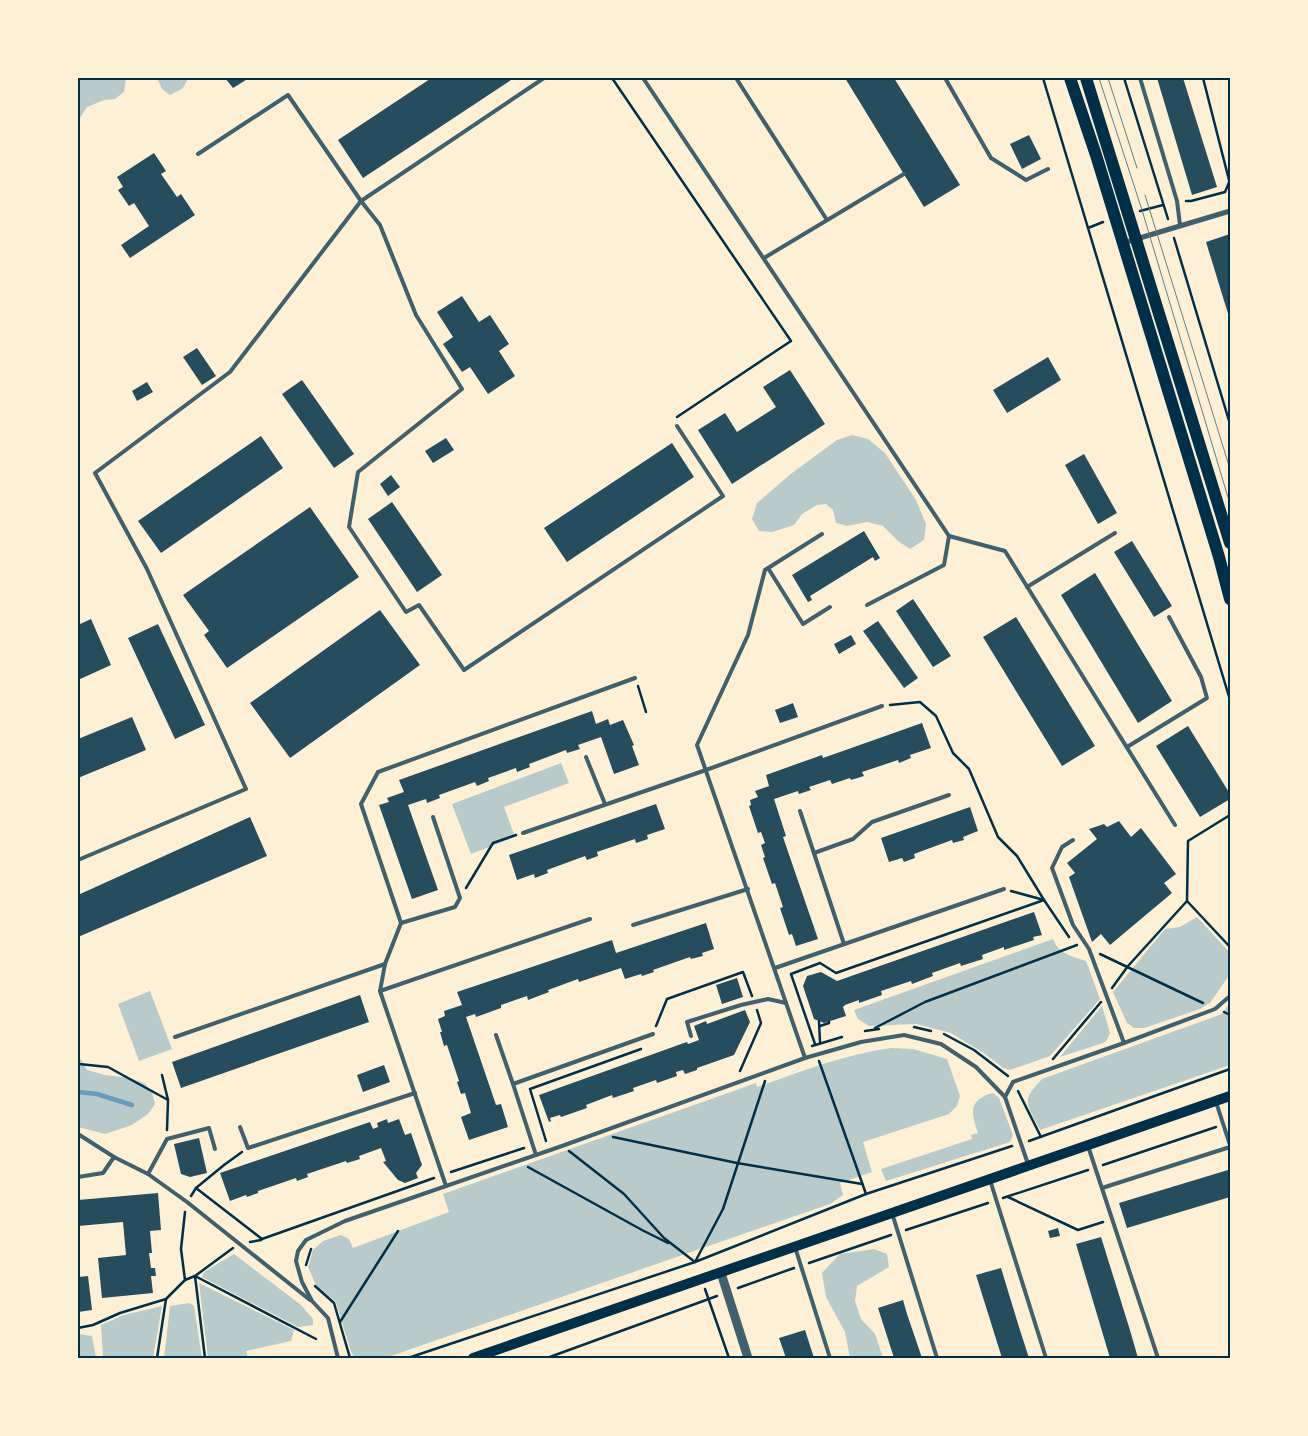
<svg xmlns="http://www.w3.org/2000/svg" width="1308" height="1436" font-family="Roboto,sans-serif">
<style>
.green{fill:#b9caca}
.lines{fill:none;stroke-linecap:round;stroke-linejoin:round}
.stream{stroke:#669bbc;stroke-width:4.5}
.building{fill:#264d5e}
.path{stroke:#003049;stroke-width:2.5}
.service{stroke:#3f606c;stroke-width:4}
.minor{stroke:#3f606c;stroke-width:5}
.tertiary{stroke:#3f606c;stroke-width:9}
.secondary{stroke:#003049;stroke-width:10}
.primary{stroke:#003049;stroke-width:12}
.tram{stroke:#657d81;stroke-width:1}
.neatline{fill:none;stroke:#003049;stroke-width:2}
</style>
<rect width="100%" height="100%" fill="#fdf0d5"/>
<g class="green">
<path d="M78,78h48l-2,14 -9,7 -11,1 -17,7 -9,14z"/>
<path d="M157,78h31l-5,10 -13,7 -8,-6z"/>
<path d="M852,435l16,4 17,14 31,47 10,24 -2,16 -14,9 -12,-8 -15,-15 -16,-4 -20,4 -11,-3 -3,-13 -7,-6 -9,1 -15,9 -8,11 -22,7 -13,-1 -7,-12 5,-16 35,-30 45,-33z"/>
<path d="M561,763l8,20 -65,24 11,30 -44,17 -19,-50z"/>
<path d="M1197,917l33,36v21l-20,29 -10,6 -56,19h-10l-7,-5 -14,-31 52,-63 15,-2z"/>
<path d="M1053,939c6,15 18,17 33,22l14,38 -50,57 -40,14 -7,-2 -18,-14 -34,-21 -35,-9 -47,2 -11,-7 -4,-9z"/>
<path d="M150,991l22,58 -33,12 -21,-57z"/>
<path d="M1230,1002v63l-190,65c-13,-27 -20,-28 2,-51l180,-65z"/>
<path d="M1102,1006l8,27 -3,7 -4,3 -43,14z"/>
<path d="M891,1048l22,1 34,10 13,37 -3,10 -8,8 -86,28 9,30 -32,11 3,12 -13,9 -445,154h-30l-4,-6 -15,-50 -20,-17 -8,-18 5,-17 10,-9 18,-6 8,4 4,9 96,-36 -6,-18 313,-111 1,4c44,-15 88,-33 134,-39z"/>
<path d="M78,1055l9,15 18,5 24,3 15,5 8,9 3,12 -7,10 -16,11 -27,9 -27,-7z"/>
<path d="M993,1093l6,5 14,37 -3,7 -124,39 -5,-12 91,-30 -1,-4 7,-2c-7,-21 -10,-33 15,-40z"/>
<path d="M874,1249l13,5 2,13 -32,19 -2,15 6,18 14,15 8,24h-33l-5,-26 -19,-35 -4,-24 18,-19z"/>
<path d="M234,1254l67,51 12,14v6l-15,2 -96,-50 2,-5z"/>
<path d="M199,1283l95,47 -3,11 -45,10 2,7h-40z"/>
<path d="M190,1303l4,3 8,52h-38l6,-52z"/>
<path d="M162,1306l-9,52h-50l-2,-33 23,-10z"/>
<path d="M78,1334l14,2 4,22h-18z"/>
</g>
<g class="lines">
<path class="stream" d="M78,1092l19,2 35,11"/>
</g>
<g class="building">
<path d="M225,78h24l-16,10z"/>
<path d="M430,78h84l-151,100 -25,-38 92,-61z"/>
<path d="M845,78h49l66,107 -36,22z"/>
<path d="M1157,78h26l34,109 -25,8z"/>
<path d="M1029,135l12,24 -19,10 -12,-25z"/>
<path d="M154,153l12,18 -5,3 16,23 4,-3 14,21 -65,43 -9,-13 28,-19 -15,-23 -5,3 -11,-16 5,-3 -6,-10z"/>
<path d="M1230,234v86l-24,-78z"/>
<path d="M462,296l17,26 11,-7 19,29 -10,7 16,25 -27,18 -18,-27 -8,5 -19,-28 10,-7 -16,-25z"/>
<path d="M197,348l19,28 -14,9 -19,-28z"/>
<path d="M1048,357l13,23 -54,33 -14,-23z"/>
<path d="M790,370l35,54 -93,60 -34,-54 27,-17 12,19 39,-25 -13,-20z"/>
<path d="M302,380l52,74 -20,14 -52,-74z"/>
<path d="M147,382l6,10 -16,9 -5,-10z"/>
<path d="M261,436l22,32 -122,85 -23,-32z"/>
<path d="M446,438l8,12 -21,13 -8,-12z"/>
<path d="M672,443l22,34 -127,85 -23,-34z"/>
<path d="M1084,454l33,59 -19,11 -33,-59z"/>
<path d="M391,475l9,12 -12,9 -8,-12z"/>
<path d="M392,502l50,73 -25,17 -49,-73z"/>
<path d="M310,507l49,70 -132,91 -23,-33 5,-4 -26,-36z"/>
<path d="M864,531l16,27 -5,3 -2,-4 -63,39 2,4 -4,2 -16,-27z"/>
<path d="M1132,541l40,65 -18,11 -40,-65z"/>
<path d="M1095,573l77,128 -34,22 -77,-128z"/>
<path d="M913,599l38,57 -18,11 -37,-56z"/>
<path d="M380,610l40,55 -130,93 -40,-55z"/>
<path d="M1016,617l79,129 -33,20 -79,-129z"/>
<path d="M91,619l20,46 -33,15v-55z"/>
<path d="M878,621l40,57 -14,10 -41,-57z"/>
<path d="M158,624l47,101 -30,14 -47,-101z"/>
<path d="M851,635l5,9 -17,10 -5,-10z"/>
<path d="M793,703l5,14 -18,6 -5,-13z"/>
<path d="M592,711l4,13 12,-5 2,6 13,-5 11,25 -2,1 7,19 -25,9 -13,-37 -23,8 2,4 -13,4 -1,-3 -37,14 1,3 -13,5 -1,-4 -28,10 1,3 -12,5 -2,-4 -36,13 1,3 -13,5 -1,-4 -18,6 30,85 -26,9 -33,-94 10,-3 -2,-4 17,-6 -5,-12z"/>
<path d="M132,717l14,33 -68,28v-39z"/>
<path d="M922,723l9,25 -21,7 1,3 -12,5 -1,-3 -36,12 2,4 -13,4 -1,-2 -18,6 -2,-4 -21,7 2,3 -12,4 -1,-3 -24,8 12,37 -3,1 35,102 -22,7 -4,-12 -3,1 -9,-27 3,-1 -8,-24 -3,1 -9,-26 2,-1 -4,-12 4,-2 -4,-11 -3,1 -9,-27 2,-1 -1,-5 8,-3 -3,-6 14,-5 -3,-11 56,-20 1,3z"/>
<path d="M1188,726l42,68v5l-30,18 -44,-71z"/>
<path d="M656,804l9,25 -18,6 1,4 -12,4 -1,-4 -38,13 1,4 -11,4 -2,-4 -38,14 1,3 -13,5 -1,-4 -17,6 -8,-25z"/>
<path d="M970,807l8,24 -15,6 1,3 -11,3 -1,-3 -38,14 1,4 -11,4 -2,-4 -13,4 -8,-24z"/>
<path d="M250,817l17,39 -189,81v-42z"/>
<path d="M1119,821l12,16 10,-9 35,46 -12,9 8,10 -62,52 -9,-11 -9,8 -23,-65 6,-4 -8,-10 30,-24 -8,-10 15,-5 3,3z"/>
<path d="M1034,912l8,23 -9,2 1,3 -30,10v-3l-22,8 1,4 -22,7 -1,-3 -28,10 1,3 -21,8 -1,-3 -30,10 1,4 -23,8v-3l-14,5 -2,2 3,9 -22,7 -10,-4 -11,-33 4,-10 14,-4 16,9z"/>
<path d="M706,923l8,26 -12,4 1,3 -12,3 -1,-2 -20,7 -17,6 1,2 -12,4 -1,-2 -16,5 -4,-11 -42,14 -1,-3 -30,11 1,2 -21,8 -1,-4 -26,9v3l-25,9 -1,-3 -9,3 30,88 5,-1 7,23 -39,13 -8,-23 10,-4 -6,-20 -4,1 -4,-12 2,-1 -12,-36 -3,1 -4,-14h2l-4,-13 7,-3 -1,-5 18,-6 -5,-13 155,-52 4,13z"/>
<path d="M737,978l6,19 -21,7 -6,-19z"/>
<path d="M360,995l9,27 -188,66 -9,-26z"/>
<path d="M745,1010l5,12 -16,33 -37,13v2l-12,4 -2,-4 -7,2 1,4 -20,7 -1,-3 -23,8 1,3 -21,7 -1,-3 -26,10 1,3 -26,9 -1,-2 -10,3 1,3 -2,1 -10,-27 145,-52 3,-1 1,2 11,-4 -5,-14 12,-5 1,3z"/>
<path d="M384,1065l6,17 -27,10 -6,-17z"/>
<path d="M387,1119l1,4 11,-4 6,16 6,-2 11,32 -6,8 2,5 -13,5 -7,-3 -15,-18 3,-1 -5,-13 -22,8 1,3 -13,4 -1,-2 -39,13 1,3 -11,4 -1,-3 -38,13v2l-11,4 -1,-2 -16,6 -10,-28 150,-51 3,7 5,-2 -1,-4z"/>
<path d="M199,1138l8,35 -17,4 -9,-3 -7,-30z"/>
<path d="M1228,1170l2,7v20l-103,31 -8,-25z"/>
<path d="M158,1193l3,37 -11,1 2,22h-3l2,15h4l1,8h-5l2,17 -51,5 -4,-40 28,-3 -3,-33 -45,4v-26z"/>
<path d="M1058,1228l2,8 -10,2 -2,-7z"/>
<path d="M1101,1237l28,90 9,31h-28l-34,-114z"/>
<path d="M1001,1268l18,59 10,31h-27l-26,-83z"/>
<path d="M88,1276l4,34 -14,2v-35z"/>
<path d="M903,1300l4,14 15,44h-28l-16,-50z"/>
<path d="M805,1330l9,28h-28l-7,-20z"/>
</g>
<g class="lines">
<g class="path">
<path d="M612,78l179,263 -114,76"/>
<path d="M1043,78l45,150"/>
<path d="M1124,78l44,141"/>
<path d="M1203,78l26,102"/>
<path d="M1186,201h5l34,-9 5,-12"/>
<path d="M1140,211l23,-6"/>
<path d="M1103,222l-15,6 142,472"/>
<path d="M1174,238l56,186"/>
<path d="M638,686l8,26"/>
<path d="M466,888l27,-45 23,-8"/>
<path d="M1011,891l33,9 25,37"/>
<path d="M1187,901l1,-60 42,-26"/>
<path d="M1100,954l103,49"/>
<path d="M1112,988l16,-22 59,-65 43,46"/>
<path d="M1224,1012l6,3"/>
<path d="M819,1021l1,21"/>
<path d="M656,1026l11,-27 76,-27 9,24"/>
<path d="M820,1026l9,-3v-1"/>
<path d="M914,1027l17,4"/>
<path d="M875,1028l50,-26 152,-57"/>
<path d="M865,1031l14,-2"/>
<path d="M944,1034l30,16 34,26"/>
<path d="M815,1044l-24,-70 29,-11 16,10 208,-73 -27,-44 -19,-19 -29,-68 -16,-16 -17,-37 -16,-14 -30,3"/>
<path d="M812,1046l30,-9"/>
<path d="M1053,1059l48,-57"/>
<path d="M819,1061l47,133"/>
<path d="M78,1062l1,2 29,3 60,33 -1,30"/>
<path d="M740,1071l21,-48 -4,-13"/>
<path d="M162,1075l6,25"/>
<path d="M1018,1091l23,46"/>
<path d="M613,1137l124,26 125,21"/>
<path d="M546,1141l-16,-52 111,-40"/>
<path d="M1029,1141l201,-72"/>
<path d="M569,1151l55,43 40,44 31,24 28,-53 42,-128"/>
<path d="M1103,1165l113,-38"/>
<path d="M528,1167l114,63 26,13"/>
<path d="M451,1172l73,-24"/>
<path d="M196,1188l28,-23 18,-13"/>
<path d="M191,1196l5,-8 66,51 172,-61"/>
<path d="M1008,1197l70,33 25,-8"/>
<path d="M1003,1198l85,-28"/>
<path d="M906,1230l82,-27"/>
<path d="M250,1242l11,-2"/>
<path d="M809,1263l82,-28"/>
<path d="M306,1265l5,-16"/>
<path d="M185,1280l10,-4 38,-28"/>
<path d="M315,1286l19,17 16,55"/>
<path d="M738,1288l56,-20"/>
<path d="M705,1289l24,69"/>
<path d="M340,1322l58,-91"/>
<path d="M78,1328l15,-3 27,-12 46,-14 19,-19 -4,-31 4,-37"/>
<path d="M157,1358l9,-59"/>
<path d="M205,1358l-10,-82 121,63"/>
<path d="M408,1358l287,-96 171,-68 146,-48"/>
<path d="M547,1358l170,-62"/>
</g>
<g class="service">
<path d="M643,78l306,458 56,15 170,274"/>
<path d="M736,78l91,142"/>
<path d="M945,78l46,80 35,22 22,-11"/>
<path d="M1140,78l37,123 3,24"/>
<path d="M198,154l90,-59 73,106 19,24 36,90 46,74 -104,83 -9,55 57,85 13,-7 45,65 259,-174 -46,-70"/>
<path d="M764,258l140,-84"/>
<path d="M768,568l35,56 27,-17"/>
<path d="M1027,587l88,-54"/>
<path d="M867,605l77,-40 5,-29"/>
<path d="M1127,747l80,-49 -6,-21 -32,-60"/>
<path d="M586,757l19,47"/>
<path d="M800,811l44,133"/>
<path d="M523,833l183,-63 176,-64"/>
<path d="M1073,840l-11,7 -10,21 21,57 16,24 35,94"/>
<path d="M814,853l39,-14 19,-17 77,-27"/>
<path d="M78,860l168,-71 -99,-220 -52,-96 135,-101 131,-171 183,-123"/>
<path d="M401,923l54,-16 5,-9 -27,-81"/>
<path d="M633,925l115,-36"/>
<path d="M775,968l229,-79"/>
<path d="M380,991l210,-72"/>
<path d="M496,1035l17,49"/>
<path d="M691,1036l-4,-14 54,-17 27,-6 18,4"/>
<path d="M175,1037l210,-73"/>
<path d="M805,1058l-108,-313 51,-110 17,-65 57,-36"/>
<path d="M1005,1097l8,-15 111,-39 91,-34 15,-13"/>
<path d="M1216,1102l14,43"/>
<path d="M240,1127l8,21 167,-55"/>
<path d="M78,1134l36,23 34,17 39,28 123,98"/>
<path d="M1088,1146l70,212"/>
<path d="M536,1155l-23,-71 140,-50"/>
<path d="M148,1174l19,-35 42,-11 6,21"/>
<path d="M78,1177l25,-4 11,-16"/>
<path d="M990,1180l56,178"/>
<path d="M446,1186l-66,-195 5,-27 16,-41 -40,-119 17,-32 257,-94"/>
<path d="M1102,1188l128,-41"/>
<path d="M892,1213l45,145"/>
<path d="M795,1247l35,111"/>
<path d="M338,1358l-10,-40 -16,-17 -10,-19 -6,-21 2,-10 8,-11 39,-19 217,-75 243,-88 56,-16 43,-7 37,9 35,23 29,30 23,67"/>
</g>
<path class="minor" d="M1123,243l107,-32"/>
<path class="tertiary" d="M721,1273l27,85"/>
<path class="secondary" d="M473,1358l757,-262"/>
<g class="primary">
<path d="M1070,78l26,77 123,402 11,42"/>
<path d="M1086,78l144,465"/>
</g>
<g class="tram">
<path d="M1099,78l43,132 88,294"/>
<path d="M1108,78l29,90"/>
<path d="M1145,195l85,274"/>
</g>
</g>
<rect width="1308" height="1436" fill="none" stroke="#fdf0d5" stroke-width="158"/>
<rect x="79" y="79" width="1150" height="1278" class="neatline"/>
</svg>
